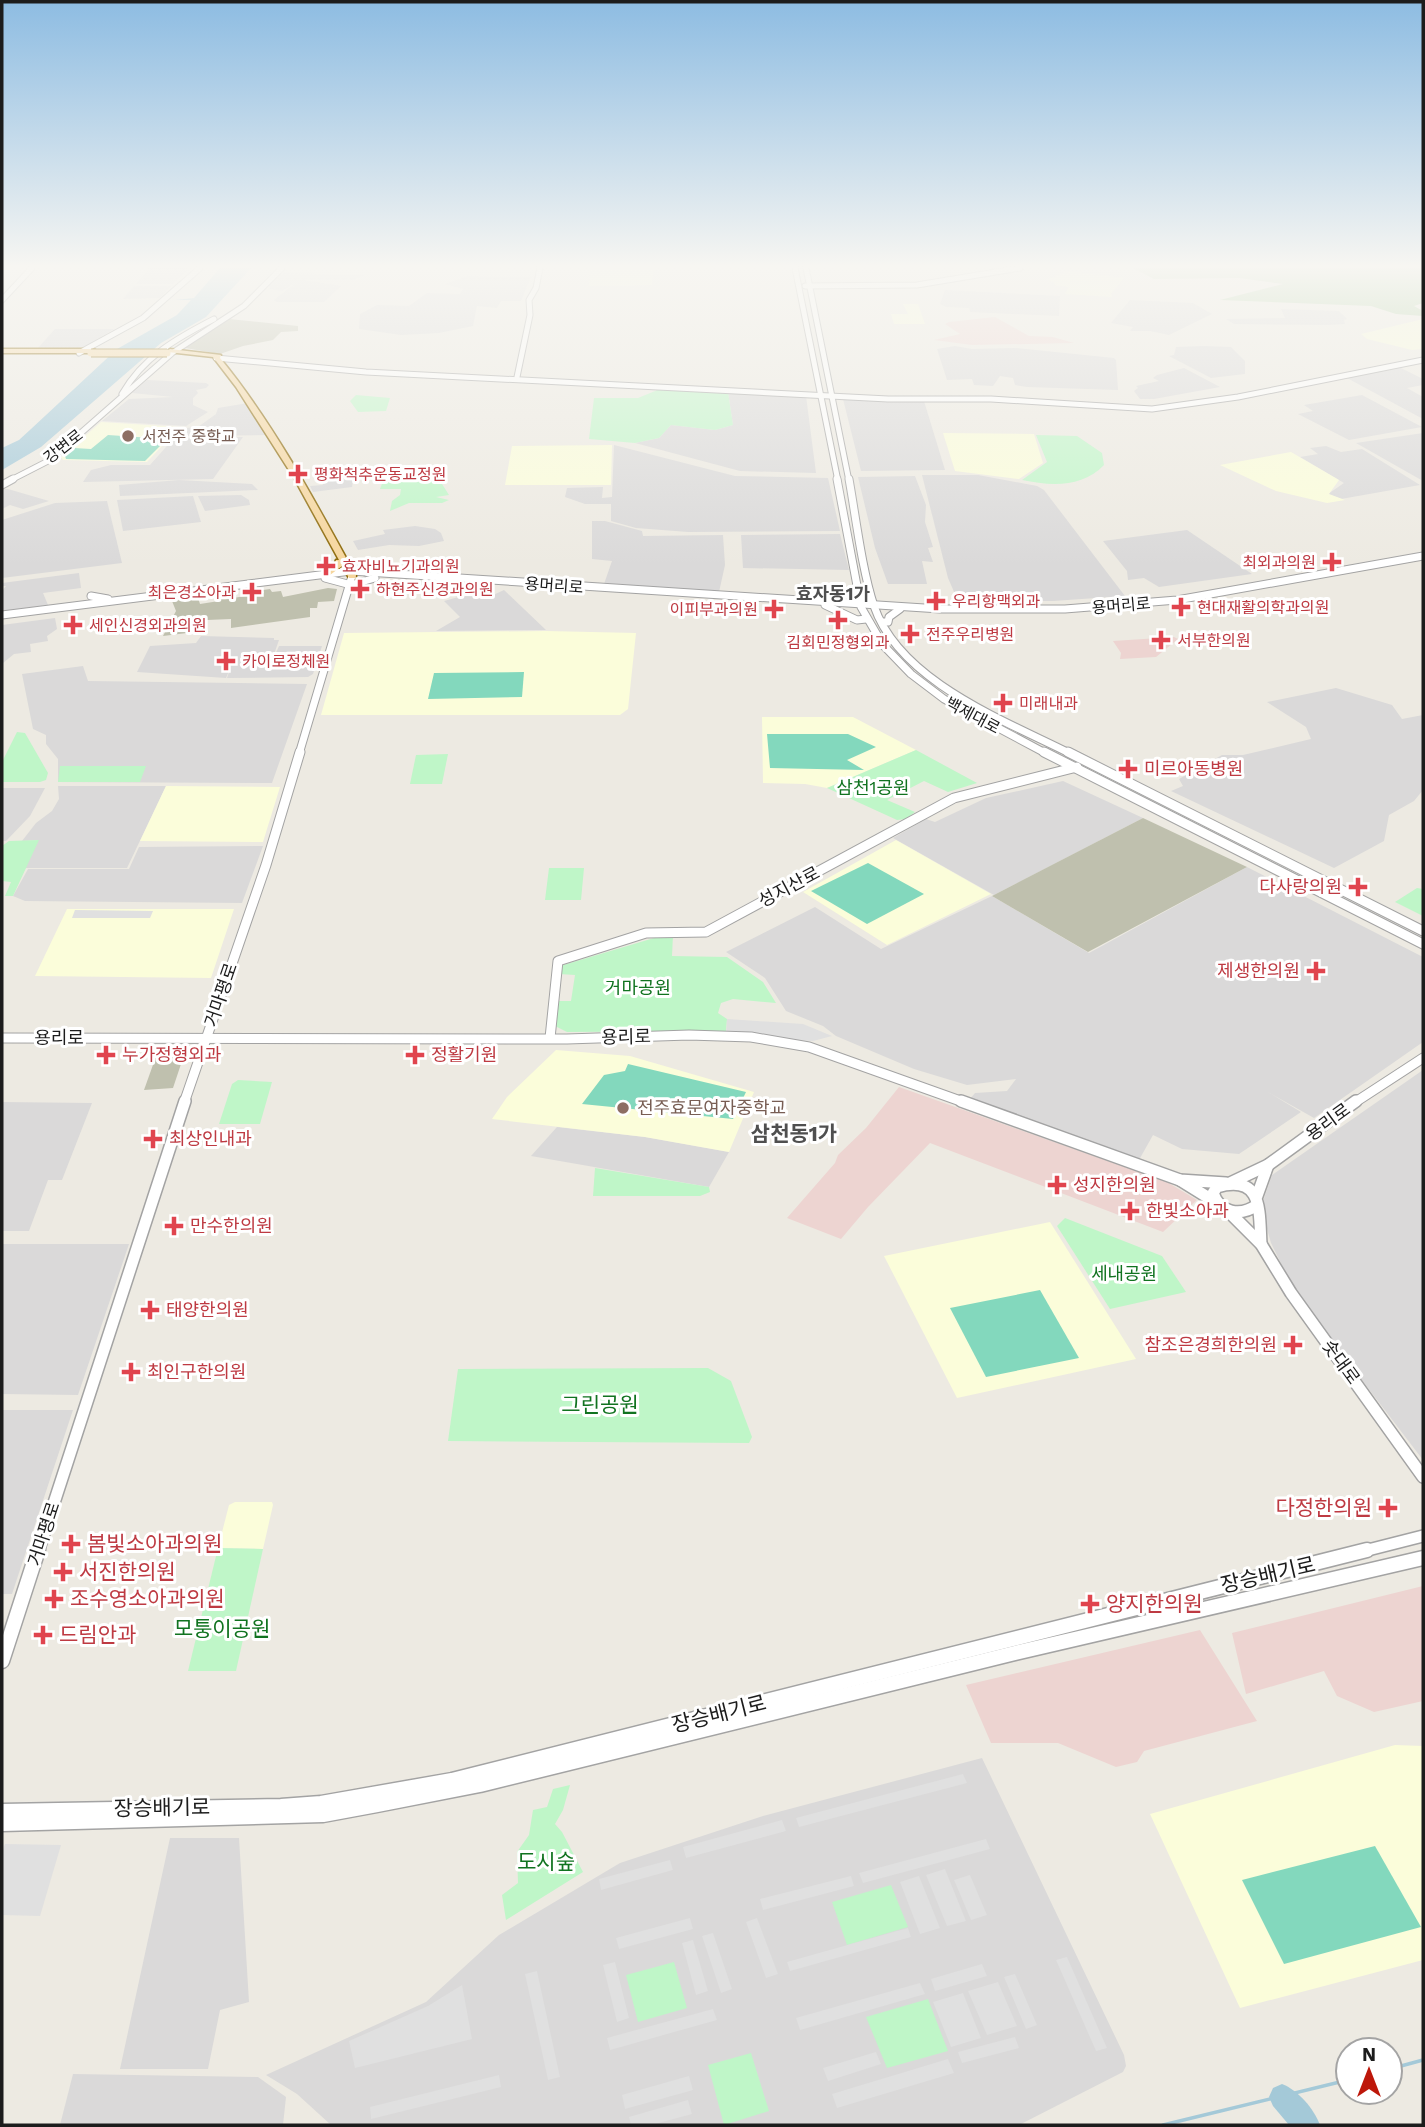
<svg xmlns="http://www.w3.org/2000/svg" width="1425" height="2127" font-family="'Work Sans','Noto Sans KR',sans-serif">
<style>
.residential{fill:#dad9d9}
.commercial{fill:#edd4d1}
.education{fill:#fbfdda}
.construction{fill:#bfc0ae}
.forest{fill:#a3ca98}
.park{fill:#bff6c8}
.pitch{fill:#83d8bd}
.parking{fill:#e0e0e0}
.water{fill:#a4c9d8}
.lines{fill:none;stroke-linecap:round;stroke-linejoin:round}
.stream{stroke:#a4c9d8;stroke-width:3.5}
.river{fill:#a4c9d8;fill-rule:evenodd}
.minor-far4-casing{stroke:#a3a3a3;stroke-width:7}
.minor-far3-casing{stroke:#a3a3a3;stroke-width:9}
.minor-far2-casing{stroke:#a3a3a3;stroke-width:11}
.minor-far1-casing{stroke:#a3a3a3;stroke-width:14}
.minor-casing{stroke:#a3a3a3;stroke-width:17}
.major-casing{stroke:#8c6908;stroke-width:3}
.minor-far4{stroke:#fff;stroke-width:5}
.minor-far3{stroke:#fff;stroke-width:7}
.minor-far2{stroke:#fff;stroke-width:9}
.minor-far1{stroke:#fff;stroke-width:11}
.minor{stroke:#fff;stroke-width:14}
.major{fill:#f6d69d;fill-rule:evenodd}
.major-bridge-casing{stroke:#8c6908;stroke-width:9;stroke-linecap:butt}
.major-bridge{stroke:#f6d69d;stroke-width:7}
.education-dot{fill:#8d6e63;stroke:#fff;stroke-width:2.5}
.health-dot{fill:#e0444e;stroke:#fff;stroke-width:2.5}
.labels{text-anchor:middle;stroke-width:6;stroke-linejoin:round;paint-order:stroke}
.far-education-label{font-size:16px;fill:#785e54;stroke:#fff;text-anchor:start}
.far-street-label{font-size:16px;fill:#1c1c1c;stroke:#fff}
.far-health-label{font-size:16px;fill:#be3a42;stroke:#fff;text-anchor:start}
.far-quarter-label{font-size:18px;font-weight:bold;fill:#4f4f4f;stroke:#fff}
.health-label{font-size:18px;fill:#be3a42;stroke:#fff;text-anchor:start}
.park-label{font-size:18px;fill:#117320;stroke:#fff}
.street-label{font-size:18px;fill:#1c1c1c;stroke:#fff}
.education-label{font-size:18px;fill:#785e54;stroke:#fff;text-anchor:start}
.quarter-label{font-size:21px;font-weight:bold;fill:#4f4f4f;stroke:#fff}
.near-park-label{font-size:21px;fill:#117320;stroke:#fff}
.near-health-label{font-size:21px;fill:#be3a42;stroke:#fff;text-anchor:start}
.near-street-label{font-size:21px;fill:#1c1c1c;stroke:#fff}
</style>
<rect width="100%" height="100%" fill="#edeae2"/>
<g class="residential">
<path d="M149,268h38l2,1 -16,15h-37z"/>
<path d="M283,273l81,2 -10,5h-50l37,6 -17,16h-48l-2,-2 24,-19 -16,10 -12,-2 -2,-6z"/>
<path d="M467,276l64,1 -10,24h-20l-4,7 -20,-2 -4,20 -34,7 -38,2 -42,-6 1,-15 17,-9 32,1 18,-13 33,1 3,-5 -18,-5z"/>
<path d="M134,286h37l-11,12 -37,1z"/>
<path d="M945,290l115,6 -1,20 -89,-4 -1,-4 -23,-1 -6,-3z"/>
<path d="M1130,300l63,3 19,11 -43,21 -19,-4h-20l3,-4 -22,-4z"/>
<path d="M1281,309l58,2 8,8 -3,1 1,4 -17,1 -94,-1 -8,-5 59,-1z"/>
<path d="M55,329h59l-31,19h-45z"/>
<path d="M955,346l17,3 43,-1 99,10 2,2 2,30 -91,-3 -12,-2 -2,-7 -13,-2 -7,10 -19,-1 -2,-6 -25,1 -10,-31z"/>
<path d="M1204,346l27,1 14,14v13l-34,4 -42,-22 5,-1 2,-8z"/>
<path d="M1184,368l36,19 -66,12h-14l-6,-8 4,-3 -2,-2 23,-5 -6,-3 4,-3z"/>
<path d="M1401,368l22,11v6l-16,3 16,9v22l-76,-41z"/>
<path d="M147,380l59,3 3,2 -3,3 -10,2 2,3 -5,5v7l15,7 -22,14 -84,-5 27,-22 44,-2 -41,-4z"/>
<path d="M728,392l78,4 10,77 -76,-2 -105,-28 24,-5 12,-13 44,5 18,-5z"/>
<path d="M1362,395l60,32 -73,13 -51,-26 15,-3 -9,-6z"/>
<path d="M843,399l81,2 21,69 -84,1z"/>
<path d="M248,403l19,32 -87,1 7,-8 11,-1 18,-13 2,-6z"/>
<path d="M1423,433v48l-67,-38z"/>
<path d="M243,437l-30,42 -130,3 8,-12 20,-5h39l24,-27z"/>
<path d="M614,445l121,31 93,2 12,53 -152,1 -52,-4 -25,-7v-17h-26l-20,-7 2,-9 36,-1 -1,11 10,-1z"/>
<path d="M1326,446l15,6 21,-3 58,36 -79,14 -13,-5 16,-11 -44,-26 18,-3 -8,-6z"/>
<path d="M347,472l6,9 -1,6 -39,5 -3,-6 13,-1 -2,-4z"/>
<path d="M922,475h56l59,11 7,4 81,106 -72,5h-95l-10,-23z"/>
<path d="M915,476l11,29 -1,17 8,25 -5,1 5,14 -11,-1 5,23h-39l-13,-36 -17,-71z"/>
<path d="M179,480l73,4 6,6 -138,6 -1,-11z"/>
<path d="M2,489h6l41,12 -26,8 -13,-4 -8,4z"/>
<path d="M241,495l8,5 1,5 -45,6 -7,-15z"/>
<path d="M193,496l8,26 -78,9 -6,-31z"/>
<path d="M107,501l15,62 -120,15v-58l53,-17z"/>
<path d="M592,521h13l37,10 1,5 80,-1 2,30 -6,27 -115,-8 8,-23 -20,-2z"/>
<path d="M415,526l20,3 6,4 3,8 -25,5 -30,-1 -31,5 -5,-9 32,-7 -2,-4z"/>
<path d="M1187,530l65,44 -93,13 -15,-9 -16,2 -1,-9 -24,-30z"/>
<path d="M840,534l9,36 -106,-2 -2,-33z"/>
<path d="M79,573l2,15 -38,5 5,12 -46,6v-20l4,-5h-4v-3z"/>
<path d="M504,590l42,40 -110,1 24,-14 -16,-16 18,-5 27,1z"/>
<path d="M55,618l2,11 -10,7 1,5 -18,3 1,8 -17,2 -11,9 -1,8v-46z"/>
<path d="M201,636l73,2v2h5l-9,26 9,-20h43l-9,28 -5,3 -81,1 4,-12 -5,12 -89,-6 13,-26 46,-3z"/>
<path d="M83,666l5,15 219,3 -35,99 -214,-1v-23l-12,-15v-9l-13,-6 -11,-55z"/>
<path d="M1336,688l56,17 10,14 21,-4v75l-9,11 -25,14 -5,26 -50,27 -163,-77 12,-5 -4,-7 43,-24h21l68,-16 -5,-12 -39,-25z"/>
<path d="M1063,781l80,37 -149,77 -101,-57 33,-19 9,3 51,-24z"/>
<path d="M58,786h108l-39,82h-102l13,-28 -16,1 14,-18 16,-12 7,-12z"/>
<path d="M2,788h43l-15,28 -24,25h-4z"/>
<path d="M263,846l-21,57 -217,-2 -12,-5 15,-27h101l10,-22z"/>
<path d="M1247,867l176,90v85l-109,76 -46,-26 33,20 -62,42 -57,-5 -29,-14 -14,25 -169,-61 5,-6 32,-2 9,-12 -49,6 -53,-16 -78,-33 -13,-10 -37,-15 -21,-33 -39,-26 89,-45 66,42 111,-53 97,57z"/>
<path d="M1423,1070v390l-127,-166 -25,-51 -8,-28v-14l9,-26z"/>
<path d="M2,1102l90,1 -30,77h-14l-19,51h-27z"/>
<path d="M557,1127l88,10 84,15 -20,35 -178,-31z"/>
<path d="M2,1244h127l-51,151 -76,-1z"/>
<path d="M73,1410l-61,184h-10v-184z"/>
<path d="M982,1758l142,297 2,11 -3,6 -104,53h-688l-34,-31 -31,-19 160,-73 73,-67 121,-72 143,-47z"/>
<path d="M170,1838h69l10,164 -29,8 -12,59h-88z"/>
<path d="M73,2074l185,3 28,20 -3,28h-223z"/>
</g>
<g class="commercial">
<path d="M995,317l34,19 24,1 21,6 -102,2 -38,-5 26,-6 -15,-10 4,-2z"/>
<path d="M1174,637l4,2 -22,18 -36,2 1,-6 -8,-12z"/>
<path d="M899,1087l268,95 30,18 -34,32 -233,-89 -62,64 -27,32 -54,-21 48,-55 3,-8 28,-27z"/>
<path d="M1423,1586v115l-49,11 -37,-16 -13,-25 -78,23 -14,-61z"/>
<path d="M1200,1630l57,91 -113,30 -7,11 -21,5 -58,-24h-67l-25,-58z"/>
</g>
<g class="education">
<path d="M591,268h62l-1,17 -63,1z"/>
<path d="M1068,271l56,7 -13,16 1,3 -47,-3 4,-7 -14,-2 -1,-3 -7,-2z"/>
<path d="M903,304h15l7,20h-31l-3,-10h17z"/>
<path d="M1423,319v30l-11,1 -45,-11 -6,-5z"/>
<path d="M101,422l79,5 -33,35 -84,-2 -2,-3z"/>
<path d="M943,433l91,1 9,29 -24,16 -64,-8z"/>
<path d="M612,445l-1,40h-106l7,-39z"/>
<path d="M1291,452l48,28 -10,14 16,6 -18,3 -51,-12 -56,-26z"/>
<path d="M546,631l90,2 -8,76 -8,6h-299l23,-82z"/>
<path d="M762,717h91l63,33 -89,38 -22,-4 -42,-1z"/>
<path d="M166,786l114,1 -17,55 -123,-1z"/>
<path d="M896,840l95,54 -104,51 -84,-53z"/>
<path d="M67,909h167l-23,69 -176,-2z"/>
<path d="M556,1050l74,6 124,36 -25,60 -84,-15 -153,-18 15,-22z"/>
<path d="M1050,1222l86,137 -179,39 -73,-142z"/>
<path d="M235,1502h37l1,3 -10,44 -45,-1 11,-43z"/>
<path d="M1395,1745l28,1v214l-183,48 -90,-194z"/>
</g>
<g class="construction">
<path d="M229,319l69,7v5l-17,1 -8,8 -30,6 -23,8 -35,-6z"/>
<path d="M328,588l9,1 -3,12 -16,1 -1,6h-7v9l-79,11v-9l-24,1 -4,11 -40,5 13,-25 -4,-10 26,-3 2,6 19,-3 -1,-6 13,-1 2,4 31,-5 -1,-3 7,-1 2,3 9,-1 2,6z"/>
<path d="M1143,818l104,49 -159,85 -96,-56z"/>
<path d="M159,1048h18l8,4 -12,36 -29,2z"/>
</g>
<path class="forest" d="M1133,268h290v35l-9,3 9,5v5l-27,-2 -25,-8 -151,-6 63,-16 -44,-6 -85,1z"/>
<g class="park">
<path d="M660,389l68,3 5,33 -18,5 -44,-5 -12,13 -24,5 -46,-4 5,-41h44z"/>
<path d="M356,395l34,3 -4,13 -28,1 -8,-11z"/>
<path d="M1036,435l41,1 25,17 2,12c-22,23 -53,21 -82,15l25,-18z"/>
<path d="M394,478l35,1 13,5 7,11 -13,2 13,3 -7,3h-33l-19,8 2,-10 8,-6 1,-6h-21l3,-8z"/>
<path d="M17,732l8,1 23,40 -2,7 -6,2h-38v-20z"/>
<path d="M916,750l61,33 -29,9 -24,-11 -37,19 28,12 -9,7 -9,1 -70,-32z"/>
<path d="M448,754l-6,30h-32l6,-29z"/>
<path d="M60,766h86l-6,16h-82z"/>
<path d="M39,840l-26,56h-8l6,-14 -9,-1v-35l7,-5z"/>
<path d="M549,868h35l-3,32h-36z"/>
<path d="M1417,888l6,1v27l-28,-14z"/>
<path d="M673,935l-1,21 55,1 36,25 13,21 -43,-4 -12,4 -3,10 9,6 -1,12 -159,1 -16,-8 5,-23h15l4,-26 -16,-1 1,-8 94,-28z"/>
<path d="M238,1080l34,2 -12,42h-41l13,-40z"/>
<path d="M595,1168l114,19 1,5 -10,4h-107z"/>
<path d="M1065,1218l97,38 24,36 -76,17 -53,-83z"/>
<path d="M708,1368l23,13 21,56 -3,6 -301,-2 10,-72z"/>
<path d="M218,1548l45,1 -27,122h-48z"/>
<path d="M570,1785l-7,25 -8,14 7,8 21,40 -77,48 -4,-25 16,-12 -1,-31 12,-17 4,-25 14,-3 6,-18z"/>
<path d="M891,1885l17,42 -61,18 -15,-43z"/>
<path d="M674,1962l13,46 -49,14 -12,-47z"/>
<path d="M928,1999l20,52 -61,17 -21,-51z"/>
<path d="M751,2053l18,58 -45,14 -16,-60z"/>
</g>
<g class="pitch">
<path d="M108,435l59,4 -22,22 -79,-2 -1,-3 9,-8 17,1z"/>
<path d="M524,672l-2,25 -94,2 6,-26z"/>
<path d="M767,734h81l28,13 -29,13 17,10 -94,-2z"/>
<path d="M868,863l56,31 -57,30 -56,-33z"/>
<path d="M628,1064l118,28 -13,27 -151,-15 22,-29 21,-4z"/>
<path d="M1040,1290l39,68 -93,19 -36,-69z"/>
<path d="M1375,1846l46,81 -137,37 -42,-84z"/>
</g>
<g class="parking">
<path d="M75,910l78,1 -3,7h-78z"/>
<path d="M727,1019l76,5 29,12 -19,5 -87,-4z"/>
<path d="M963,1774l4,9 -168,44 -3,-9z"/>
<path d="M782,1820l4,11 -100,27 -3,-11z"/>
<path d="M986,1839l4,10 -127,34 -4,-10z"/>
<path d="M5,1844l56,1 -21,71 -38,-1v-63z"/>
<path d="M670,1860l3,10 -72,20 -2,-11z"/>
<path d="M945,1869l21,52 -19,5 -21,-51z"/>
<path d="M970,1875l17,40 -16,5 -17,-40z"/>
<path d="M851,1876l3,10 -91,24 -3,-11z"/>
<path d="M919,1876l21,52 -20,6 -20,-52z"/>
<path d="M690,1918l3,11 -74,20 -3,-11z"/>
<path d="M757,1918l21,56 -12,4 -20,-56z"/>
<path d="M908,1928l3,9 -121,34 -3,-9z"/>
<path d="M713,1933l19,56 -11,4 -19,-57z"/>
<path d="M693,1940l15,51 -12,4 -14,-52z"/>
<path d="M1067,1957l40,91 -11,3 -40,-91z"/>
<path d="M615,1962l14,56 -12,4 -14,-57z"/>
<path d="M982,1964l5,12 -52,15 -4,-12z"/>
<path d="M537,1971l23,106 -12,3 -23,-106z"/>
<path d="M1015,1974l22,51 -11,4 -22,-52z"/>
<path d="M998,1982l19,44 -30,9 -19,-44z"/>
<path d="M920,1983l5,11 -125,36 -4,-12z"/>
<path d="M462,1985l10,54 -117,29 -6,-27 79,-35z"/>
<path d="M963,1993l18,45 -30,9 -18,-45z"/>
<path d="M713,2009l4,11 -107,30 -3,-12z"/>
<path d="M1015,2037l4,11 -57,15 -4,-11z"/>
<path d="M876,2052l5,12 -53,17 -5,-13z"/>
<path d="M948,2059l6,14 -117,35 -5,-14z"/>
<path d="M499,2075l2,12 -130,32 -1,-12z"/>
<path d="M689,2076l4,14 -68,19 -3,-14z"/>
<path d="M688,2100l4,14 -41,11h-20l-2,-8z"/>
</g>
<path class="water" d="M220,268h31l-45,49 -45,26 -120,104 -39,23v-22l17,-8 12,-11 86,-80 60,-34 14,-15h-16l19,-2z"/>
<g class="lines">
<g class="stream">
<path d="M1390,2069l33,-9"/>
<path d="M1163,2125l185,-45"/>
</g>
<path class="river" d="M1282,2084c16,6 32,25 38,41h-31l-16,-19 -4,-9 4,-9z"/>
<g class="minor-far4-casing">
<g id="minor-far4">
<path d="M795,268l43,213"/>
<path d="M806,268l43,213"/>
<path d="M805,286l112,-1 103,-17"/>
<path d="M2,300l30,-32"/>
<path d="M79,353l64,-35 57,-50"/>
<path d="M216,358l150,14 522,27h103l161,10 86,-12 185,-37"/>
<path d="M517,377l13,-62 -1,-15 7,-12 4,-20"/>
<path d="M122,394c21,-37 55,-56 92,-75"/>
<path d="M9,481l41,-21 122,-107 72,-47 38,-38"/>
</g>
</g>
<g class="minor-far3-casing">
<g id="minor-far3">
<path d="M837,479l24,128 22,38 28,29 33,25 103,55"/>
<path d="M849,479c7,39 13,91 25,127 26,76 132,115 197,148"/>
<path d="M2,485l11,-6"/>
<path d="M325,578l26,7 24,-7"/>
<path d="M91,596l17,3"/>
<path d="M825,605l32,15 9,-1"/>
<path d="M2,615l349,-44 589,38h125l112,-9 246,-44"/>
<path d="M882,622h6l1,-5 11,-8"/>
<path d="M299,754l53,-178"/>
</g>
</g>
<g class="minor-far2-casing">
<g id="minor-far2">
<path d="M1044,752l379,192"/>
<path d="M1068,752l355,179"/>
<path d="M2,1038l565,1 122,-4 62,2 58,10 157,56"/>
<path d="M550,1038l8,-77 88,-28 60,-1 248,-134 123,-31"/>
<path d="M184,1103l82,-238 34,-113"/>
<path d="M1354,1103l69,-45"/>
</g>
</g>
<g class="minor-far1-casing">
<g id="minor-far1">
<path d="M961,1101l219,79 46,3"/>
<path d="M1180,1180l37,23"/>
<path d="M1230,1183l38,-18 88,-64"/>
<path d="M1257,1196l11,-31"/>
<path d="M1257,1205c-17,12 -37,8 -44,-12l4,-6c46,-13 42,23 44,57"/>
<path d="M1226,1209l35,35 30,49 132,184"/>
<path d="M38,1552l147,-451"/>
<path d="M1360,1552l63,-16"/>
</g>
</g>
<g class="minor-casing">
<g id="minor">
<path d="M2,1661l36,-111"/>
<path d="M2,1811l279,-5 40,-3 131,-23 915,-230"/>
<path d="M2,1824l321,-9 54,-10 103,-20 535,-132 408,-95"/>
</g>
</g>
<g class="major-casing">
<g id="major">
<path d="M2,349h92l3,2 -3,2h-92z"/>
<path d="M170,349l51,6 -1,3c54,66 96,145 136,218l-1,2h-6l-7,-12 -12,9 -7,-2 11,-7 2,-6h3l-45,-82 -58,-91 -23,-30 -45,-5 -1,-1z"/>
</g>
</g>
<use href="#minor-far4" class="minor-far4"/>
<use href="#minor-far3" class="minor-far3"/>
<use href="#minor-far2" class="minor-far2"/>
<use href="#minor-far1" class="minor-far1"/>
<use href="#minor" class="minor"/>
<use href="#major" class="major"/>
<g class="major-bridge-casing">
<path id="major-bridge" d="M91,353h76"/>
</g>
<use href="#major-bridge" class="major-bridge"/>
</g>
<linearGradient id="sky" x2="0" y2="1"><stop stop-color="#8dbce2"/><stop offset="0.47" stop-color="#f7f6f2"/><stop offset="1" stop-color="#f7f6f2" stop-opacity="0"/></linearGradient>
<rect width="1425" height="566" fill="url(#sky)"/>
<g class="education-dot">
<circle cx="128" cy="436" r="7"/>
<circle cx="623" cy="1108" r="7"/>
</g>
<g class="health-dot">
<path d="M294.5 463.5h7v7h7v7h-7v7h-7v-7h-7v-7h7z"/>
<path d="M1328.5 551.5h7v7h7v7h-7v7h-7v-7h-7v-7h7z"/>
<path d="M322.5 555.5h7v7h7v7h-7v7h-7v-7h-7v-7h7z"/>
<path d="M356.5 578.5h7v7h7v7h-7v7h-7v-7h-7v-7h7z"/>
<path d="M248.5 581.5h7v7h7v7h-7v7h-7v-7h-7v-7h7z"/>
<path d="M932.5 590.5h7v7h7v7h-7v7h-7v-7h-7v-7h7z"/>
<path d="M1177.5 596.5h7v7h7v7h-7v7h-7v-7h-7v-7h7z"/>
<path d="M770.5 598.5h7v7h7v7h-7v7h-7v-7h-7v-7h7z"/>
<path d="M834.5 609.5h7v7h7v7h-7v7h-7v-7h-7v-7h7z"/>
<path d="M69.5 614.5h7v7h7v7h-7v7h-7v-7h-7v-7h7z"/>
<path d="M906.5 623.5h7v7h7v7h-7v7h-7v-7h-7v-7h7z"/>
<path d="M1157.5 629.5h7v7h7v7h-7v7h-7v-7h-7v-7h7z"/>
<path d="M222.5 650.5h7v7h7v7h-7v7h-7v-7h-7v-7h7z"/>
<path d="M999.5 692.5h7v7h7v7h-7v7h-7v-7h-7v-7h7z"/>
<path d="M1124.5 758.5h7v7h7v7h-7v7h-7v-7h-7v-7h7z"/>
<path d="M1354.5 876.5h7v7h7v7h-7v7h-7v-7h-7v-7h7z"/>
<path d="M1312.5 960.5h7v7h7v7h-7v7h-7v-7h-7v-7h7z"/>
<path d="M102.5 1044.5h7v7h7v7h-7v7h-7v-7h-7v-7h7z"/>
<path d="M411.5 1044.5h7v7h7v7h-7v7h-7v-7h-7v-7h7z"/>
<path d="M149.5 1128.5h7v7h7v7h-7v7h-7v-7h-7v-7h7z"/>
<path d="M1053.5 1174.5h7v7h7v7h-7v7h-7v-7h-7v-7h7z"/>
<path d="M1126.5 1200.5h7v7h7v7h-7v7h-7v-7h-7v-7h7z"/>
<path d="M170.5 1215.5h7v7h7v7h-7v7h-7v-7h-7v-7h7z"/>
<path d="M146.5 1299.5h7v7h7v7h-7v7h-7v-7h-7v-7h7z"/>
<path d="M1289.5 1334.5h7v7h7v7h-7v7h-7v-7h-7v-7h7z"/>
<path d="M127.5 1361.5h7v7h7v7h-7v7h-7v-7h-7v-7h7z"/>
<path d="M1384.5 1497.5h7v7h7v7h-7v7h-7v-7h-7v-7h7z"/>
<path d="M67.5 1533.5h7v7h7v7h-7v7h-7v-7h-7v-7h7z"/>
<path d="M59.5 1561.5h7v7h7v7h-7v7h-7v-7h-7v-7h7z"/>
<path d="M50.5 1588.5h7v7h7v7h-7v7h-7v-7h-7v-7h7z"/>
<path d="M1086.5 1593.5h7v7h7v7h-7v7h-7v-7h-7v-7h7z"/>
<path d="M39.5 1624.5h7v7h7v7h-7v7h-7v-7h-7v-7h7z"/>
</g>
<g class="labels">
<g class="far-education-label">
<text x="142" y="442">서전주 중학교</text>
</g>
<g class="far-street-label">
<text transform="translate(63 446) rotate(-38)" y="6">강변로</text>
<text transform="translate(554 585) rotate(4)" y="6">용머리로</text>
<text transform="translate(1121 605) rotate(-5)" y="6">용머리로</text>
<text transform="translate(973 715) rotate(28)" y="6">백제대로</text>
</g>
<g class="far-health-label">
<text x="314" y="480">평화척추운동교정원</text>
<text x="1316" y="568" text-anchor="end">최외과의원</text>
<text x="342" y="572">효자비뇨기과의원</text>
<text x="376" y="595">하현주신경과의원</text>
<text x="236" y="598" text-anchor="end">최은경소아과</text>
<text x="952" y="607">우리항맥외과</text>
<text x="1197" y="613">현대재활의학과의원</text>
<text x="758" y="615" text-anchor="end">이피부과의원</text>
<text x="89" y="631">세인신경외과의원</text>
<text x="926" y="640">전주우리병원</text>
<text x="1177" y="646">서부한의원</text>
<text x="838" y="648" text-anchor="middle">김회민정형외과</text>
<text x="242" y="667">카이로정체원</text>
<text x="1019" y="709">미래내과</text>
</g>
<g class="far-quarter-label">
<text x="833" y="600">효자동1가</text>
</g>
<g class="health-label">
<text x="1144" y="775">미르아동병원</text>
<text x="1342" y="893" text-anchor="end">다사랑의원</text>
<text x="1300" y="977" text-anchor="end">제생한의원</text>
<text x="122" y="1061">누가정형외과</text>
<text x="431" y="1061">정활기원</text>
<text x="169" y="1145">최상인내과</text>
<text x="1073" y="1191">성지한의원</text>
<text x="1146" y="1217">한빛소아과</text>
<text x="190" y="1232">만수한의원</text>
<text x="166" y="1316">태양한의원</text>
<text x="1277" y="1351" text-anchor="end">참조은경희한의원</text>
<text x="147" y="1378">최인구한의원</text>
</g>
<g class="park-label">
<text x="873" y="794">삼천1공원</text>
<text x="638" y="994">거마공원</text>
<text x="1124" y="1280">세내공원</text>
</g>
<g class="street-label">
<text transform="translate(789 887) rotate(-28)" y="6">성지산로</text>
<text transform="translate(221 995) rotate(-71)" y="6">거마평로</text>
<text transform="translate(626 1037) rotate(-1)" y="6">용리로</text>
<text x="59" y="1044">용리로</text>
<text transform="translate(1328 1122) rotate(-36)" y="6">용리로</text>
<text transform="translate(1341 1362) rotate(54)" y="6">솟대로</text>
<text transform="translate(44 1534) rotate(-72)" y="6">거마평로</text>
</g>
<g class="education-label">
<text x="637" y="1114">전주효문여자중학교</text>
</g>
<g class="quarter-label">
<text x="794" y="1141">삼천동1가</text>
</g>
<g class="near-park-label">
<text x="600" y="1412">그린공원</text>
<text x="222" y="1636">모퉁이공원</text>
<text x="546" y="1869">도시숲</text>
</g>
<g class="near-health-label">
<text x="1372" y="1515" text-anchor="end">다정한의원</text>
<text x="87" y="1551">봄빛소아과의원</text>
<text x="79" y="1579">서진한의원</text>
<text x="70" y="1606">조수영소아과의원</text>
<text x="1106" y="1611">양지한의원</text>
<text x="59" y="1642">드림안과</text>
</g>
<g class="near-street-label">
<text transform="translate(1268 1575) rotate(-13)" y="7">장승배기로</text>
<text transform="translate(719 1714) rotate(-14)" y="7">장승배기로</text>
<text transform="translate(162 1808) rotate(-1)" y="7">장승배기로</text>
</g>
</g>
<rect width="1425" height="2127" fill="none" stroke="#1c1c1c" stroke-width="7"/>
<g transform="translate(1369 2071)"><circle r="33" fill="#ffffff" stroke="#a4a4a4" stroke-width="2"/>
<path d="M0-5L12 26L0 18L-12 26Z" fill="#bd170a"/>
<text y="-10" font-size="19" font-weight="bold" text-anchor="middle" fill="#1c1c1c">N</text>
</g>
</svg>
